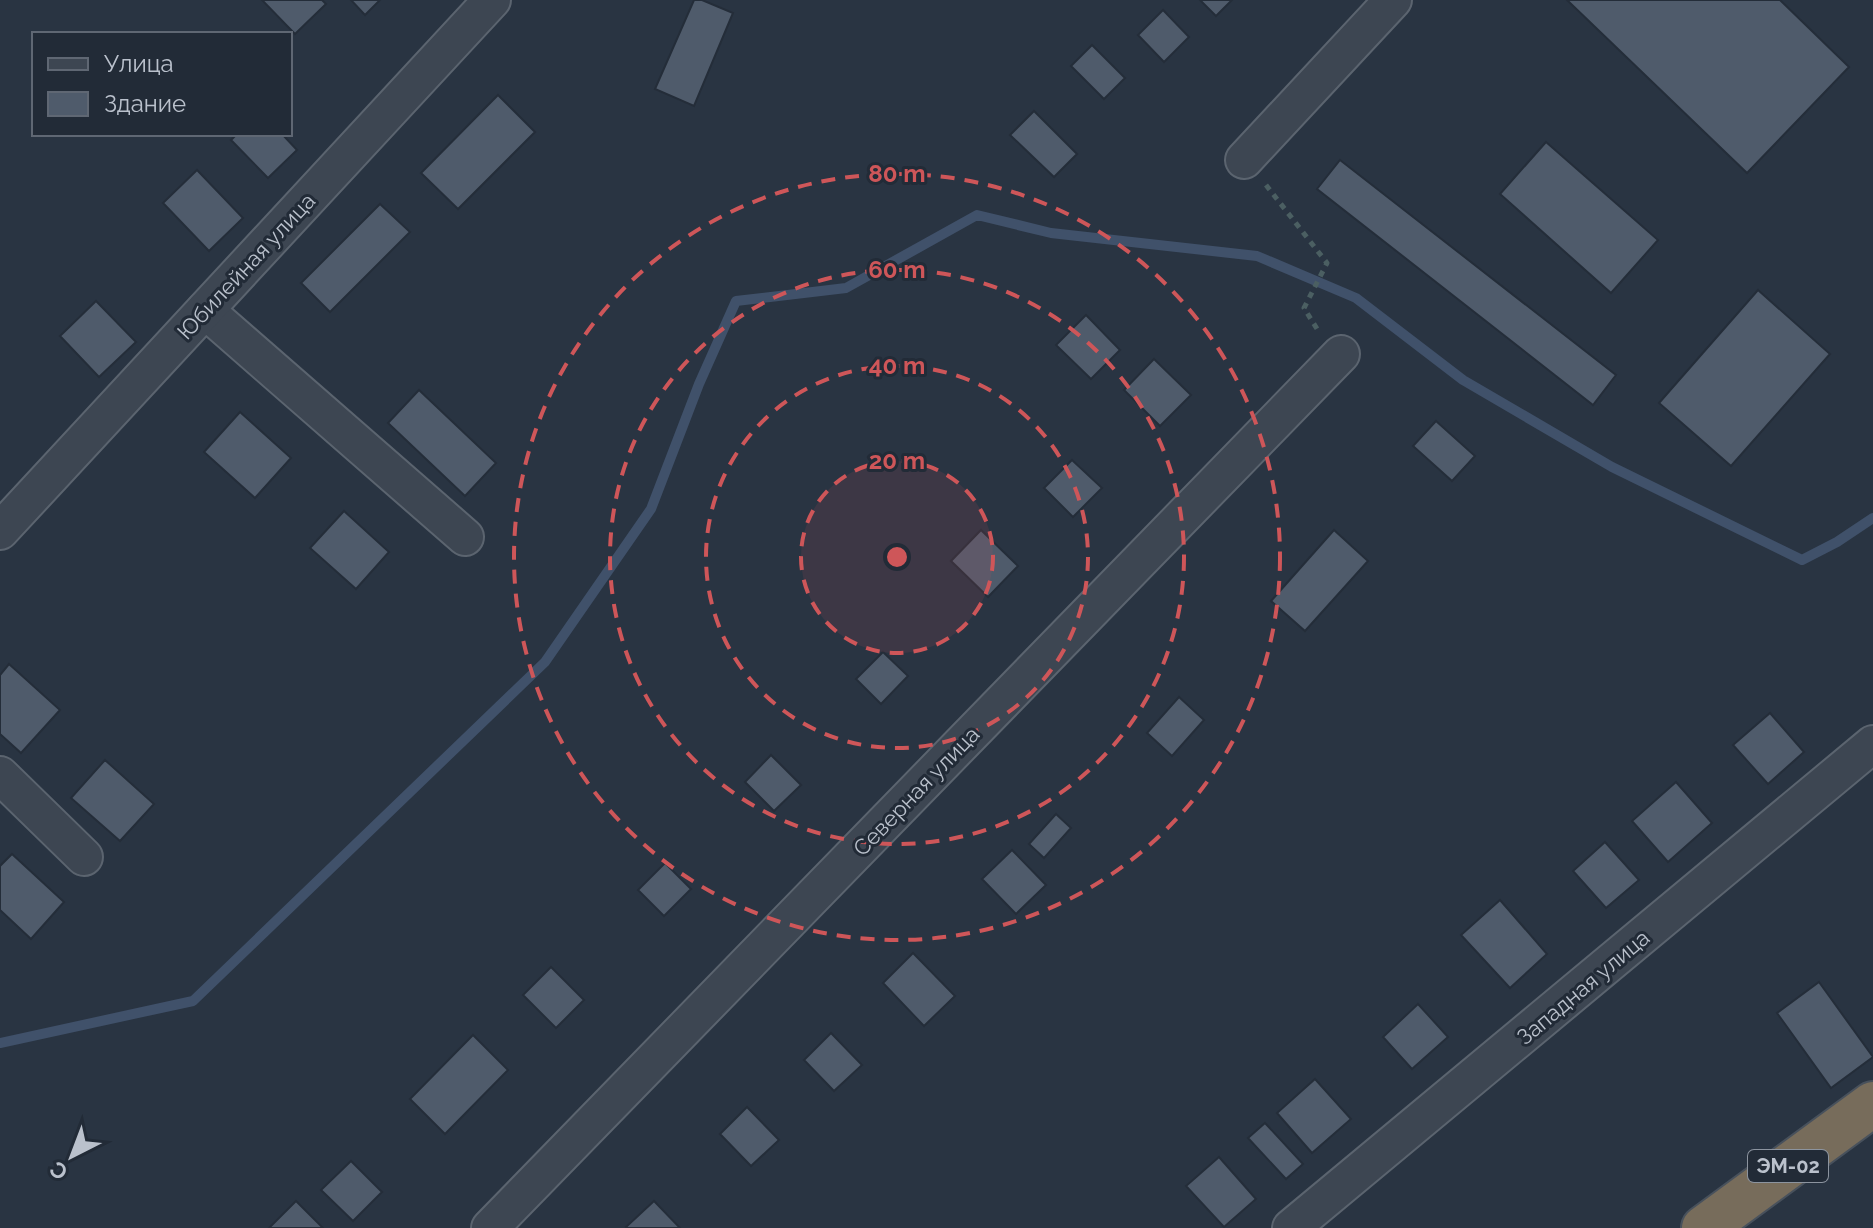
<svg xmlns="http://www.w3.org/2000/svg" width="1873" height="1228" font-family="Raleway,sans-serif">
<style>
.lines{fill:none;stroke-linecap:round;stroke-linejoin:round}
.stream{stroke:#40516a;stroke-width:10}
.building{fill:#4f5b6b;stroke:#242d39;stroke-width:2}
.street-casing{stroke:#5b646f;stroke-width:40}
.highway-casing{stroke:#48515c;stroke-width:48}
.path{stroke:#4b5f62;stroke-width:5;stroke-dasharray:6 6;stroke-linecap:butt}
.street{stroke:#3d4652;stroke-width:36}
.highway{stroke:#776c5b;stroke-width:44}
.ring{fill:none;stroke:#ce5659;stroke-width:4;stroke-dasharray:14 10}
.labels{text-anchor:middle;stroke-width:6;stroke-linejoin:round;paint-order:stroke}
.shield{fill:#222b37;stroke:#8c949f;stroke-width:2}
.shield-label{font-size:20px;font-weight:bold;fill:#bac1cc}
.street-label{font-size:22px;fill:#bac1cc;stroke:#222b37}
.centre{fill:#ce5659;stroke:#222b37;stroke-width:4}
.ring-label{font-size:24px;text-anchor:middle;font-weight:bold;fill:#ce5659;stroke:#222b37;stroke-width:6;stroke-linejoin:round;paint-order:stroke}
</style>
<rect width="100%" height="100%" fill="#293442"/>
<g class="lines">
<path class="stream" d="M0,1043l193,-42 352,-339 106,-153 48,-125 37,-83 110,-13 131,-73 74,18 206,23 99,42 107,82 149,87 190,93 35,-18 36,-24"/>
</g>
<g class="building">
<path d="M262,0h60l4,4 -31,30z"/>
<path d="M351,0h29l-15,15z"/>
<path d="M694,0h8l31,13 -39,93 -39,-17z"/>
<path d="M1200,0h32l-16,16z"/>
<path d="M1567,0h213l69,67 -102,106z"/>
<path d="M1163,10l26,27 -25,25 -26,-27z"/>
<path d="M1092,45l33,33 -21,21 -33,-33z"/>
<path d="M498,95l37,37 -77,77 -37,-36z"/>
<path d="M1034,111l43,43 -23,23 -44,-42z"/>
<path d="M237,134h45l15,16 -29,28 -37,-38z"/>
<path d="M1546,142l112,98 -47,53 -111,-99z"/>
<path d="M1340,160l276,215 -23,30 -276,-216z"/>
<path d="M197,170l46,48 -34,33 -46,-48z"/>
<path d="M380,204l30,28 -80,80 -29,-29z"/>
<path d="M1758,290l72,64 -99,112 -72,-63z"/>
<path d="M96,301l40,41 -37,35 -39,-41z"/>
<path d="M1086,315l34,35 -29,29 -35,-34z"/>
<path d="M1154,359l37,36 -31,31 -36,-36z"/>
<path d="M419,390l77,73 -31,33 -77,-73z"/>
<path d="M240,412l51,46 -36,40 -51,-46z"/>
<path d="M1436,421l39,35 -23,25 -39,-35z"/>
<path d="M1072,460l30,28 -29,29 -29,-29z"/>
<path d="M344,511l45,41 -33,37 -46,-41z"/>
<path d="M981,530l37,36 -30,31 -37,-36z"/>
<path d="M1334,530l34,31 -63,70 -34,-30z"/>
<path d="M883,652l25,24 -27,28 -25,-25z"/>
<path d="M9,664l51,46 -39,43 -21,-19v-59z"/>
<path d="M1179,697l25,23 -32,36 -25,-23z"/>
<path d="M1770,713l34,39 -36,32 -35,-39z"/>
<path d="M771,755l30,30 -27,26 -29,-29z"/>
<path d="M105,760l49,44 -34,37 -49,-43z"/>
<path d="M1676,782l36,41 -44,39 -36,-41z"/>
<path d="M1056,814l15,14 -27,30 -15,-14z"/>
<path d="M1605,842l34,38 -33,28 -33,-37z"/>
<path d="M1012,850l34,35 -30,29 -34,-35z"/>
<path d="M12,854l52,48 -33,37 -31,-29v-44z"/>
<path d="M665,863l26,26 -27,27 -26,-26z"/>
<path d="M1500,900l47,54 -37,34 -49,-53z"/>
<path d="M913,953l42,43 -31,30 -41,-43z"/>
<path d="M551,967l33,33 -28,28 -33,-33z"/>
<path d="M1819,982l54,75 -42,31 -54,-75z"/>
<path d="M1418,1004l30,33 -36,32 -29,-32z"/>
<path d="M831,1033l31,32 -28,26 -30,-31z"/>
<path d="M473,1035l35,35 -63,64 -35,-35z"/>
<path d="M1315,1079l36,40 -39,34 -35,-40z"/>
<path d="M747,1107l32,33 -28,26 -31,-32z"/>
<path d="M1265,1123l38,41 -17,15 -38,-41z"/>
<path d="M1219,1157l37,42 -32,28 -38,-41z"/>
<path d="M351,1161l31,31 -29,29 -32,-31z"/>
<path d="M296,1201l27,27h-54z"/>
<path d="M654,1201l26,27h-53l-1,-1z"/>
</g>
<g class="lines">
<g class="street-casing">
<g id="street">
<path d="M1244,160l149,-160"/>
<path d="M205,310l260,227"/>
<path d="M0,531l492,-531"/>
<path d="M0,775l84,82"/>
<path d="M490,1228l851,-874"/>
<path d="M1291,1228l582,-484"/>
</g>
</g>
<g class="highway-casing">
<path id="highway" d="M1704,1228l169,-124"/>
</g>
<path class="path" d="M1266,185l61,78 -23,45 15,24"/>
<use href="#street" class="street"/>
<use href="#highway" class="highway"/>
</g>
<circle cx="897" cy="557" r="96" fill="#ce5659" fill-opacity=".12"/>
<g class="ring">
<circle cx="897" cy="557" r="96"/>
<circle cx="897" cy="557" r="191"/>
<circle cx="897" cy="557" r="287"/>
<circle cx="897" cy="557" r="383"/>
</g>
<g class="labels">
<rect class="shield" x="1748" y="1150" width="80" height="32" rx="6"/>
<g class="shield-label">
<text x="1788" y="1173">ЭМ-02</text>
</g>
<g class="street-label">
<text transform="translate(246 266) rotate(-47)" y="8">Юбилейная улица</text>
<text transform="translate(916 791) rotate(-46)" y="8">Северная улица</text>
<text transform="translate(1583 987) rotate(-40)" y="8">Западная улица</text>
</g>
</g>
<circle cx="897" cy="557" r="12" class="centre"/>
<g class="ring-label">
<text x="897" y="182">80 m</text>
<text x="897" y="278">60 m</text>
<text x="897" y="374">40 m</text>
<text x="897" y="469">20 m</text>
</g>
<rect x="32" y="32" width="260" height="104" fill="#222b37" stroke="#5f6773" stroke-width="2"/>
<rect x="48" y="58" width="40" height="12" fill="#3d4652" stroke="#5f6773" stroke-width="2"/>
<text x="104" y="72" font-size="24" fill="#bac1cc">Улица</text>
<rect x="48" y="92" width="40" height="24" fill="#4f5b6b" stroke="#5f6773" stroke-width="2"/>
<text x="104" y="112" font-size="24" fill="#bac1cc">Здание</text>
<g transform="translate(72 1156) rotate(222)" stroke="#222b37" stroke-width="6" paint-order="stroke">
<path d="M0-6L14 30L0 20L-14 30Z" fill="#bac1cc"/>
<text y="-12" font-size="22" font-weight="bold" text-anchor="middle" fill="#bac1cc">С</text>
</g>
</svg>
